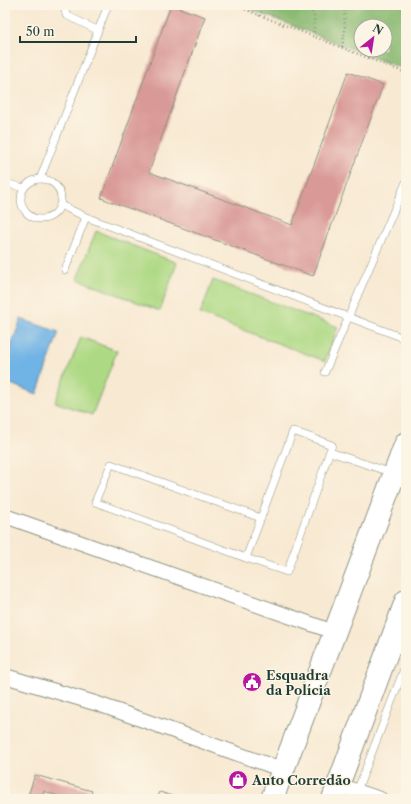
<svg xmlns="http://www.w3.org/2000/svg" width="411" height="804" font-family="'Libre Caslon Text',serif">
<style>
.green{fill:#aed984;stroke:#668b5c}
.forest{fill:#8ab972;stroke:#547b53;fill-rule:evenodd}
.water{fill:#6fb3e5;stroke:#47788c}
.building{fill:#d99996}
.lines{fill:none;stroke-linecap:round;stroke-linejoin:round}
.lane-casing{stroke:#8c9383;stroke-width:8}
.street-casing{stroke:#8c9383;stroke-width:16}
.highway-casing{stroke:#8c9383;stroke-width:24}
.path{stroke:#8c9383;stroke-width:2.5;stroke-dasharray:1 3;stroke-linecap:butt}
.lane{stroke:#fff;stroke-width:7}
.street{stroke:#fff;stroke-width:14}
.highway{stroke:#fff;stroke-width:22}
.labels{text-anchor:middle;stroke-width:3;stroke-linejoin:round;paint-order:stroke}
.poi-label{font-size:13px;font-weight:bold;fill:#1f3d34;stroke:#fcf5e5;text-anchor:start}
</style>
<rect width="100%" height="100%" fill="#fcf5e5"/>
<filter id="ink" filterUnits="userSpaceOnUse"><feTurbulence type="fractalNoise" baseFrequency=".025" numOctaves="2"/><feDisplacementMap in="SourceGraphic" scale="8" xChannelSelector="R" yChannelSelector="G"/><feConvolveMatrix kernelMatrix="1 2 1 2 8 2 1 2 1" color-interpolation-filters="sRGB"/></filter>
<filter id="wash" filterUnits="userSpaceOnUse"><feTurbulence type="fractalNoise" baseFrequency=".012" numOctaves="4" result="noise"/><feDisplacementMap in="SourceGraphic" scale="16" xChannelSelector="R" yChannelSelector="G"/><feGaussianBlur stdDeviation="0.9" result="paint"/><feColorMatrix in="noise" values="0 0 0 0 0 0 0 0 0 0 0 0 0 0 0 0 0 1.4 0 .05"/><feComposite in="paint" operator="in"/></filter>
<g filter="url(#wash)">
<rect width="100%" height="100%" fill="#f8e9d2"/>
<g class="green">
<path d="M96,231l81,32 -17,48 -83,-32z"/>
<path d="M213,280l125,47 -13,34 -125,-47z"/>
<path d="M81,337l36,14 -25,64 -37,-13z"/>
</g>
<path class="forest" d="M239,5h167v65zM361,26h24v24h-24z"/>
<path class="water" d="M21,319l38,13 -22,62 -32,-12v-20z"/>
<g id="blocks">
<g class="building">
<path d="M171,5l34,12 -56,155 143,53 56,-153 35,13 -70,191 -212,-78z"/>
<path d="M35,775l57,16 -2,8h-24l-22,-8 -2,8h-15z"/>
<path d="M160,792l21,7h-24z"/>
</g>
</g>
</g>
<g filter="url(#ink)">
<use href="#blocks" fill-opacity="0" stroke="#8c9383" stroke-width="1"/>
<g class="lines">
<g class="lane-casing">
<g id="lane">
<path d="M67,5l-2,5 1,5 31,15"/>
<path d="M40,179l68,-174"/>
<circle cx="41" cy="199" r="20"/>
<path d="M5,183l19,5"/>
<path d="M60,205l26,12 320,122"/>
<path d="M65,270l21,-53"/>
<path d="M325,372l81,-190"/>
<path d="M293,431l39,14 -45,127 -41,-14z"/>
<path d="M330,452l62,21"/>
<path d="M246,558l-151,-56 16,-38 150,54"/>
<path d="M354,799l52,-135"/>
</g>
</g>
<g class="street-casing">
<g id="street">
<path d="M5,516l329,116"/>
<path d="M391,643l15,5"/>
<path d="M5,676l93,28 185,66"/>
<path d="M338,785l42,14"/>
</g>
</g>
<g class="highway-casing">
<g id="highway">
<path d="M272,799l134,-356"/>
<path d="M333,799l73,-198"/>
</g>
</g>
<g class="path">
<path d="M234,5l172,68"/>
<path d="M308,5c8,10 7,18 5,30"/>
<path d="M313,11l15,-6"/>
<path d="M259,16l8,-11"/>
<path d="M342,47l3,-17 -1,-25"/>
</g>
<use href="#lane" class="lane"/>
<use href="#street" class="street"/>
<use href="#highway" class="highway"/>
</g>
</g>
<defs>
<g id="civic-disc" transform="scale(1)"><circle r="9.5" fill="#b5179e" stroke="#fcf5e5"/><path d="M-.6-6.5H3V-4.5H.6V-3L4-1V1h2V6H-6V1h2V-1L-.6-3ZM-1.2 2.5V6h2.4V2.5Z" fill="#fff"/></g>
<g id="shop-disc" transform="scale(1)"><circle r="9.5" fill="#b5179e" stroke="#fcf5e5"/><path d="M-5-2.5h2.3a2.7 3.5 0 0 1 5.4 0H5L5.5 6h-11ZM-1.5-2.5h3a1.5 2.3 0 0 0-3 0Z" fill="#fff"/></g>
</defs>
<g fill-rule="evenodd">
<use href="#civic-disc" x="252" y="682"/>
<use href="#shop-disc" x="238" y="780"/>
</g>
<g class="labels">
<g class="poi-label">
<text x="266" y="680">Esquadra<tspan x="266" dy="15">da Polícia</tspan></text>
<text x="252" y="785">Auto Corredão</text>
</g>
</g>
<rect width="411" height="804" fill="none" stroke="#fcf5e5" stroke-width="20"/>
<g transform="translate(373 38) rotate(30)"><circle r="19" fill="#fcf5e5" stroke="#a4ab9e"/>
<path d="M0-3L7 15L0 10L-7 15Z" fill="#b5179e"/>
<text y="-6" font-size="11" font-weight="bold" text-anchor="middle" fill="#1f3d34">N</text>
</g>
<path d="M20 36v6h116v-6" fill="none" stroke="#1f3d34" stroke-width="2"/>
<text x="26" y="36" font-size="12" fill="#1f3d34" stroke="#fcf5e5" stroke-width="3" paint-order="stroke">50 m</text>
</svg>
